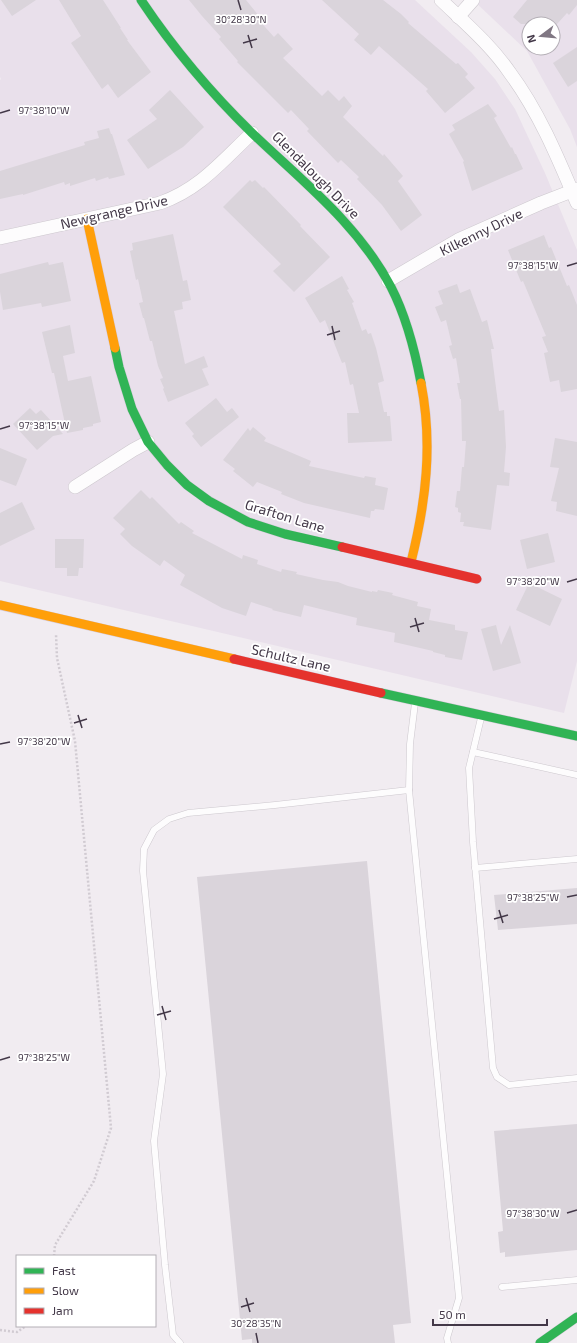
<svg xmlns="http://www.w3.org/2000/svg" width="577" height="1343" font-family="'Exo 2',sans-serif">
<style>
.residential{fill:#e9e0eb;fill-rule:evenodd}
.building{fill:#dad4db}
.lines{fill:none;stroke-linecap:round;stroke-linejoin:round}
.lane-casing{stroke:#cdc8ce;stroke-width:7}
.street-casing{stroke:#cdc8ce;stroke-width:14}
.fast-casing{stroke:#d7cbda;stroke-width:10}
.slow-casing{stroke:#d7cbda;stroke-width:10}
.jam-casing{stroke:#d7cbda;stroke-width:10}
.path{stroke:#d1cbd2;stroke-width:2.5;stroke-dasharray:2 2;stroke-linecap:butt}
.lane{stroke:#fdfcfd;stroke-width:6}
.street{stroke:#fdfcfd;stroke-width:13}
.fast{stroke:#30b455;stroke-width:9}
.slow{stroke:#ff9f0a;stroke-width:9}
.jam{stroke:#e5322d;stroke-width:9}
.ticks{fill:none;stroke:#433848;stroke-width:1.5}
.labels{text-anchor:middle;stroke-width:3.5;stroke-linejoin:round;paint-order:stroke}
.street-label{font-size:14px;fill:#433848;stroke:#fff}
.ticks-label{font-size:10px;text-anchor:middle;fill:#433848;stroke:#fff;stroke-width:3.5;stroke-linejoin:round;paint-order:stroke}
</style>
<rect width="100%" height="100%" fill="#f1ecf1"/>
<g class="residential">
<path d="M0,0h415l56,52 24,27 20,30 30,64 32,77v411l-13,52 -564,-132v-501l1,-1 -1,-2z"/>
<path d="M473,0h104v147l-7,-18 -43,-78zM529,24h24v24h-24z"/>
</g>
<g class="building">
<path d="M1,0h35l-24,16z"/>
<path d="M59,0h44l18,28h-1l8,12h-1l24,32 -33,26 -10,-14 -6,5 -31,-46 10,-7z"/>
<path d="M189,0h57l13,16 -2,2 17,19 4,-4 15,16 -10,9 39,38 6,-6 11,11 5,-5 8,10 -9,11 40,39 1,-2 19,22 -5,5 24,34 -21,16 -19,-26 -25,-26 2,-2 -18,-17 -3,3 -31,-32 2,-2 -18,-19 -3,3 -51,-51 1,-1 -19,-22 2,-2 -19,-21z"/>
<path d="M322,0h61l18,14 8,8 -1,1 48,41 2,-1 10,11 -3,3 10,11 -30,25 -19,-22 2,-2 -49,-43 -8,9 -17,-15 5,-6z"/>
<path d="M527,0h50v5l-8,10 -2,-2 -10,11h-36l-8,-7z"/>
<path d="M577,47v34l-9,6 -15,-24z"/>
<path d="M170,90l34,37 -21,20 -35,22 -21,-29 30,-21 -8,-9z"/>
<path d="M488,104l9,12 -3,2 17,30 1,-1 3,7h1l7,15 -51,22 -9,-29 1,-1 -15,-27 6,-4 -3,-5z"/>
<path d="M109,128l2,6h1l13,41 -16,4 -1,-2 -12,4 -1,-3 -25,8v-3l-5,2 -1,-3 -41,13v-1l-23,5v-28l85,-26 -1,-3 15,-4 -2,-7z"/>
<path d="M250,180l2,2 3,-2 8,8 1,-1 37,38 -1,1 30,31 -36,35 -21,-21 8,-7 -58,-57z"/>
<path d="M173,234l10,47 4,-1 4,20 -9,2 1,7 -9,2 11,53 19,-8 4,11 -6,2 7,16 -41,17 -5,-13 1,-1 -4,-9 3,-1 -5,-12 -6,-25h-2l-6,-23h-1l-4,-15 4,-1 -5,-23 -2,1 -6,-29 3,-1 -1,-7z"/>
<path d="M544,235l5,13 2,-1 16,39 2,-1 8,20v84l-16,3 -2,-12 -9,2 -6,-29 4,-1 -6,-15 4,-1 -23,-55 -2,1 -13,-32z"/>
<path d="M48,262l1,3 14,-3 8,39 -29,6 -1,-4 -38,7 -3,-18v-18z"/>
<path d="M342,276l7,13 -2,1 7,12 -2,1 10,28 4,-2 2,5 3,-1 5,15 8,33 -6,2 6,29h3v4h3l2,25 -44,2 -1,-30h12l-6,-29 -3,1 -5,-23 -3,1 -17,-43 -5,3 -15,-25z"/>
<path d="M457,284l3,9 10,-4 12,33 5,-2 7,29h-3l8,62 5,-1 2,37 -2,25 6,1 -1,13 -12,-1 -6,45 -28,-4 1,-4h-4l1,-9 -3,-1v-4l-3,-1 2,-16h3l2,-24h2l2,-26h-4l-1,-42h-1l-3,-16h3l-4,-25 -3,1 -4,-13 3,-1 -6,-25 -5,2 -6,-15 8,-3 -5,-13z"/>
<path d="M70,325l5,28 -12,3 5,25 23,-5 10,46 -8,2v2l-10,2v2l-16,3 -13,-60h-2l-10,-41z"/>
<path d="M216,398l11,14 5,-4 7,9 -38,30 -9,-11 2,-2 -9,-11z"/>
<path d="M30,408l6,6 5,-4 22,24 -10,2 -16,14 -24,-26z"/>
<path d="M253,427l13,11 -2,3 47,20 -2,5 55,12 1,-2 11,2 -1,7 13,3 -4,22 -9,-1 -1,2h-3l-1,7 -66,-15 -23,-9 1,-2 -25,-10 -4,5 -20,-16 2,-2 -12,-9 25,-32 2,3z"/>
<path d="M555,438l22,4v74l-21,-5 1,-9 -6,-1 8,-33 -9,-1z"/>
<path d="M0,448l27,11 -11,27 -16,-6z"/>
<path d="M141,490l9,9 2,-2 27,27 2,-2 13,9 -2,2 50,26 1,-4 15,5 -1,4 24,8 1,-3 15,3 -1,2 27,6 15,2 10,4 24,6v-1l5,1 1,-2 15,3 -1,2 26,7 -1,4 14,3 -2,11 26,5v5l13,2 -6,28 -17,-3v-2l-12,-3v-1l-39,-9 1,-9 -39,-8 1,-7 -53,-13 -3,12 -29,-7 1,-1 -22,-7 -5,14 -24,-8 -42,-23 5,-10 -21,-15 -4,6 -28,-20 -12,-12 5,-5 -12,-11z"/>
<path d="M22,502l13,27 -35,17v-33z"/>
<path d="M548,533l7,29 -28,7 -7,-29z"/>
<path d="M55,539h29l-1,29h-4l-1,8h-11v-8h-12z"/>
<path d="M529,583l33,16 -12,27 -34,-16z"/>
<path d="M496,625l5,20 9,-20 11,38 -28,8 -12,-42z"/>
<path d="M367,861l44,462 -18,2 2,18h-143v-4l-10,1 -45,-463z"/>
<path d="M577,888v36l-79,6 -4,-35z"/>
<path d="M577,1124v126l-72,7v-5l-5,1 -2,-21 5,-1 -9,-100z"/>
</g>
<g class="lines">
<g class="lane-casing">
<g id="lane">
<path d="M415,703l-5,41 -1,46 50,508 -12,40 1,5"/>
<path d="M481,718l-12,50 4,74 20,226 4,9 12,8 68,-7"/>
<path d="M473,752l104,23"/>
<path d="M475,868l102,-9"/>
<path d="M502,1287l75,-7"/>
<path d="M180,1343l-7,-8 -8,-70 -11,-124 9,-67 -20,-203 1,-22 10,-19 15,-11 19,-6 87,-8 134,-15"/>
</g>
</g>
<g class="street-casing">
<g id="street">
<path d="M441,0c24,23 50,45 69,73 29,39 48,85 67,130"/>
<path d="M458,17l15,-17"/>
<path d="M0,238l160,-35c40,-14 62,-42 92,-70"/>
<path d="M388,281l70,-41 83,-37 36,-14"/>
<path d="M75,487l58,-37 15,-8"/>
</g>
</g>
<g class="fast-casing">
<g id="fast">
<path d="M141,0c32,48 69,92 111,133 50,48 106,91 139,154 15,29 24,64 30,96"/>
<path d="M115,348l4,19 13,42 16,33 19,23 20,20 22,16 39,21 37,12 57,13"/>
<path d="M381,693l196,43"/>
<path d="M540,1343l37,-26"/>
</g>
</g>
<g class="slow-casing">
<g id="slow">
<path d="M87,219l28,129"/>
<path d="M411,562c15,-60 22,-118 10,-179"/>
<path d="M0,605l234,54"/>
</g>
</g>
<g class="jam-casing">
<g id="jam">
<path d="M342,547l135,32"/>
<path d="M234,659l147,34"/>
</g>
</g>
<g class="path">
<path d="M54,1256l1,-11 39,-64 17,-53 -36,-387 -18,-83 -1,-24"/>
<path d="M0,1330l17,2 9,-6"/>
</g>
<use href="#lane" class="lane"/>
<use href="#street" class="street"/>
<use href="#fast" class="fast"/>
<use href="#slow" class="slow"/>
<use href="#jam" class="jam"/>
</g>
<path class="ticks" d="M238,0l3,10M248,35l4,13M243,43l14,-4M0,113l10,-3M567,266l10,-3M332,326l3,14M327,335l13,-4M0,429l10,-3M567,582l10,-3M415,618l4,14M410,627l14,-4M78,715l4,13M74,723l13,-4M0,744l10,-2M567,897l10,-2M499,910l4,13M494,919l14,-4M162,1006l4,14M157,1015l14,-4M0,1060l10,-3M567,1213l10,-3M246,1298l4,14M241,1307l13,-4M256,1333l2,10"/>
<g class="labels">
<g class="street-label">
<text transform="translate(316 175) rotate(45)" y="5">Glendalough Drive</text>
<text transform="translate(114 212) rotate(-13)" y="5">Newgrange Drive</text>
<text transform="translate(481 232) rotate(-26)" y="5">Kilkenny Drive</text>
<text transform="translate(285 516) rotate(17)" y="5">Grafton Lane</text>
<text transform="translate(291 658) rotate(13)" y="5">Schultz Lane</text>
</g>
</g>
<g class="ticks-label">
<text x="241" y="23">30°28'30"N</text>
<text x="44" y="114">97°38'10"W</text>
<text x="533" y="269">97°38'15"W</text>
<text x="44" y="429">97°38'15"W</text>
<text x="533" y="585">97°38'20"W</text>
<text x="44" y="745">97°38'20"W</text>
<text x="533" y="901">97°38'25"W</text>
<text x="44" y="1061">97°38'25"W</text>
<text x="533" y="1217">97°38'30"W</text>
<text x="256" y="1327">30°28'35"N</text>
</g>
<rect x="16" y="1255" width="140" height="72" fill="#ffffff" stroke="#b4afb6"/>
<rect x="24" y="1268" width="20" height="6" fill="#30b455" stroke="#b4afb6"/>
<text x="52" y="1275" font-size="12" fill="#433848">Fast</text>
<rect x="24" y="1288" width="20" height="6" fill="#ff9f0a" stroke="#b4afb6"/>
<text x="52" y="1295" font-size="12" fill="#433848">Slow</text>
<rect x="24" y="1308" width="20" height="6" fill="#e5322d" stroke="#b4afb6"/>
<text x="52" y="1315" font-size="12" fill="#433848">Jam</text>
<g transform="translate(541 36) rotate(254)"><circle r="19" fill="#ffffff" stroke="#b4afb6"/>
<path d="M0-3L7 15L0 10L-7 15Z" fill="#807783"/>
<text y="-6" font-size="11" font-weight="bold" text-anchor="middle" fill="#433848">N</text>
</g>
<path d="M433 1319v6h114v-6" fill="none" stroke="#433848" stroke-width="2"/>
<text x="439" y="1319" font-size="12" fill="#433848" stroke="#ffffff" stroke-width="3" paint-order="stroke">50 m</text>
</svg>
